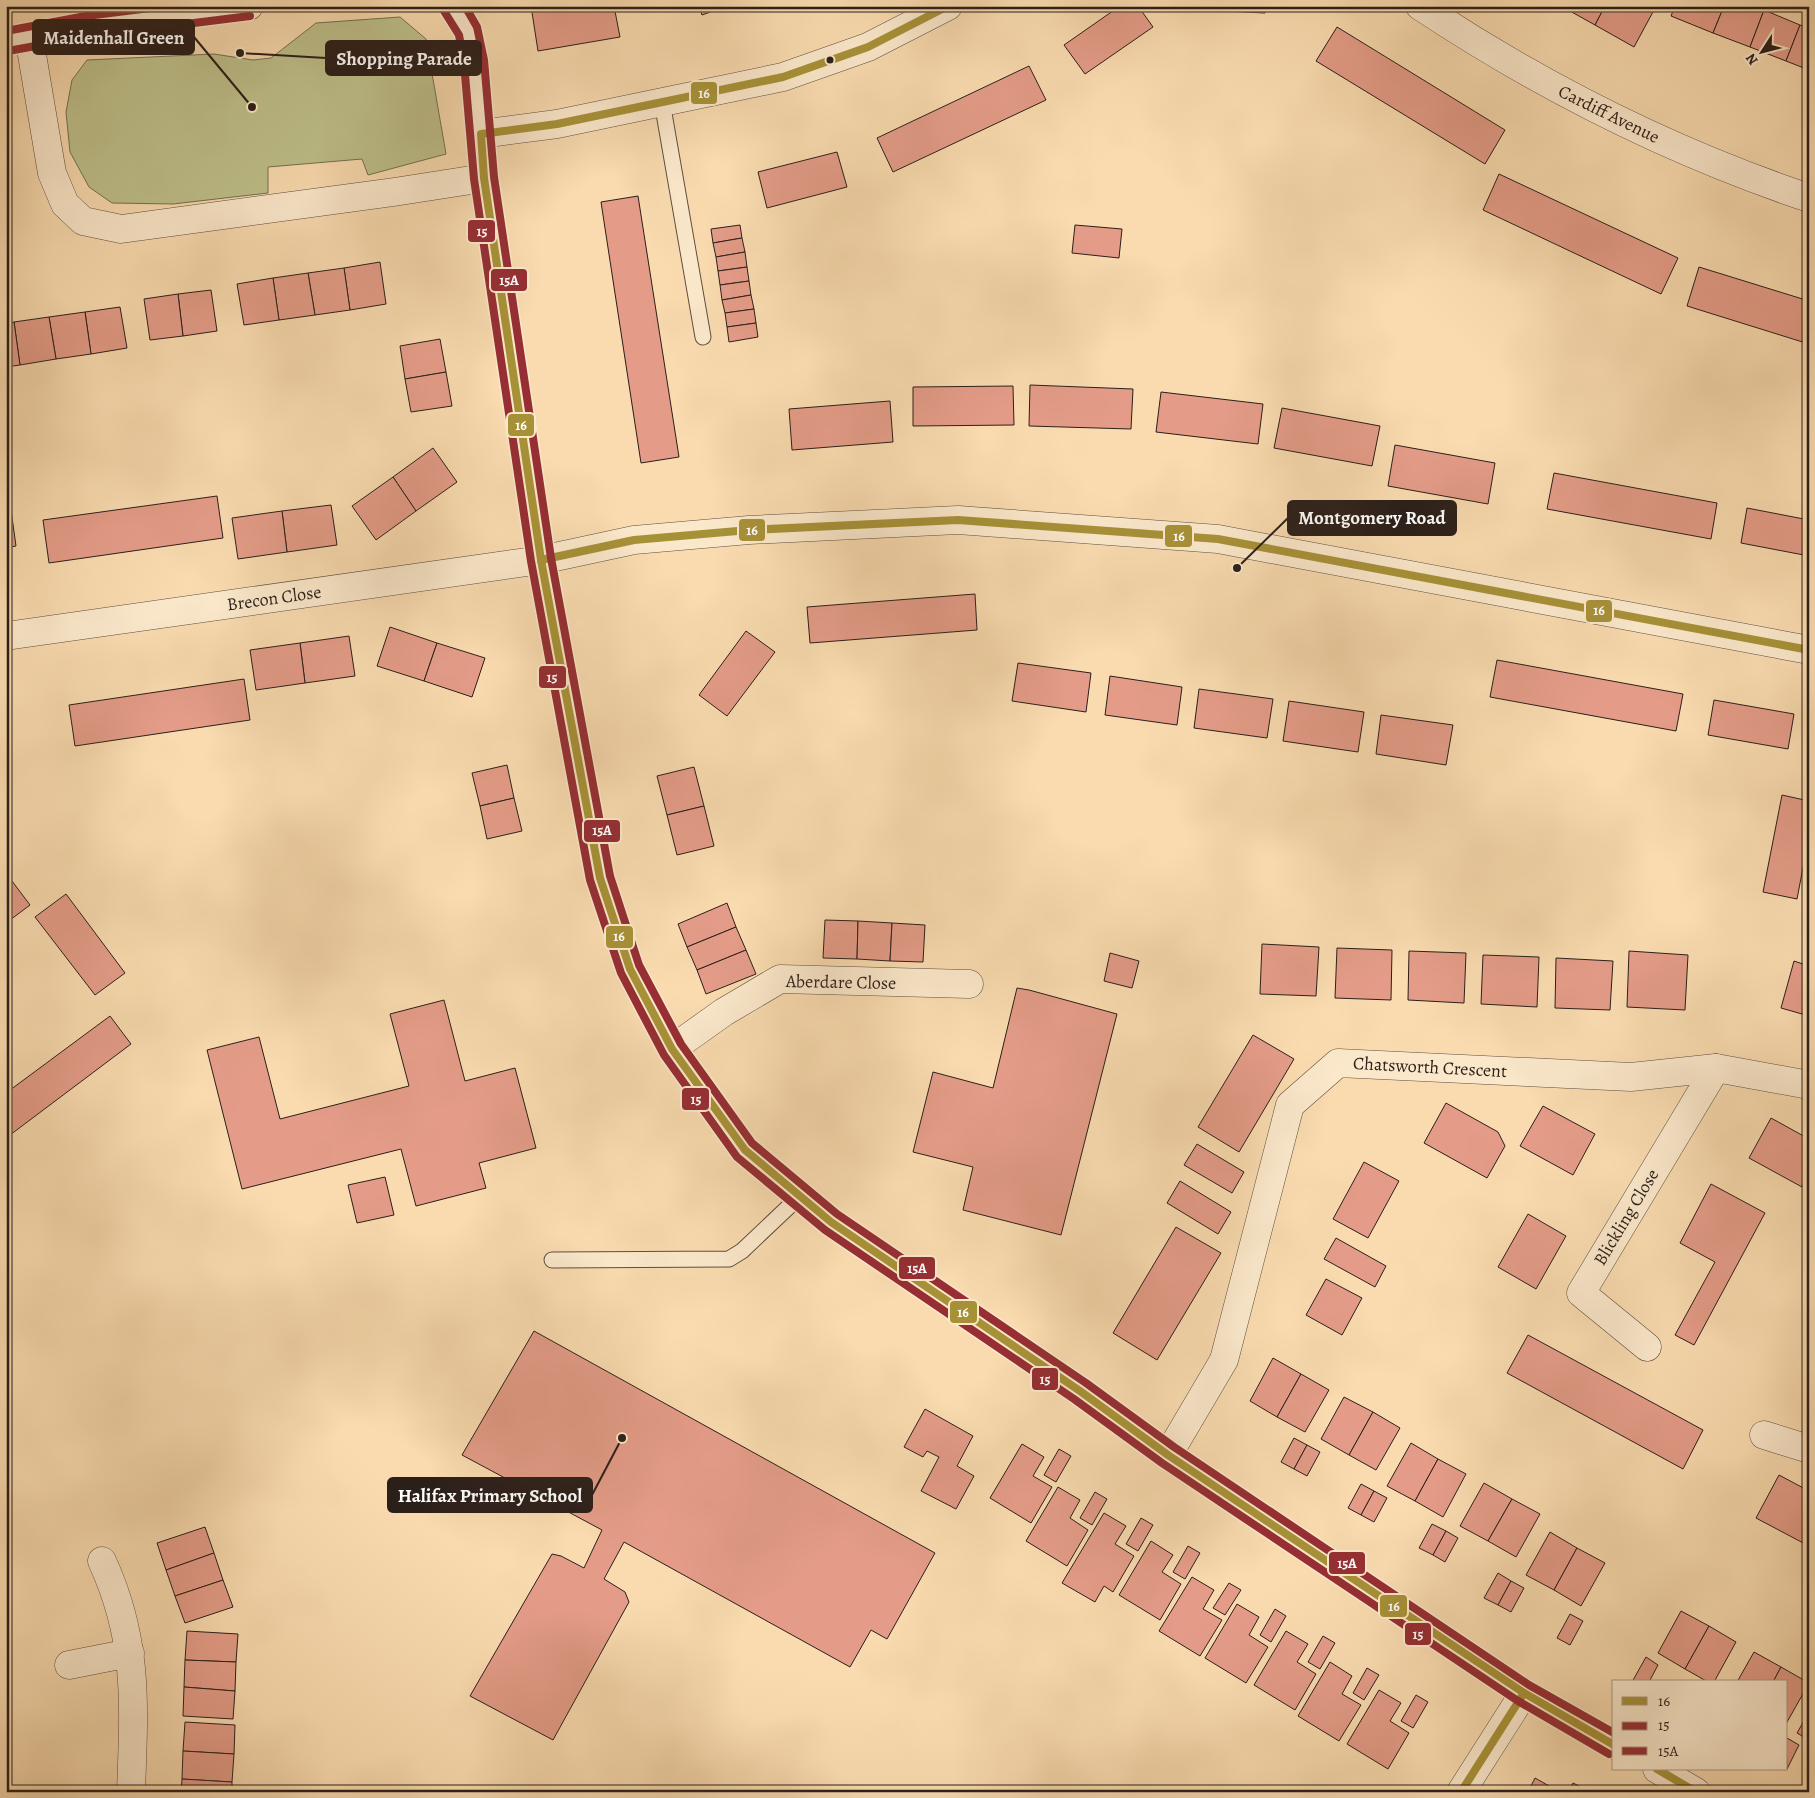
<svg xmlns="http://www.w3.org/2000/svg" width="1815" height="1798" font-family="Alegreya,serif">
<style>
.green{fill:#bec08b;stroke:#747052}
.building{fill:#e49c88;stroke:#2b1f1a}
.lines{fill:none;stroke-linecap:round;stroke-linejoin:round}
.service-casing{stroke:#5e4e3f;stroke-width:17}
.minor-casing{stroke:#5e4e3f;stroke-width:29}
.service{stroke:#fbe8cb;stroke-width:15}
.minor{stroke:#fbe8cb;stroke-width:28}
.bus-1-casing{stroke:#fbe8cb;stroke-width:11}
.bus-2-casing{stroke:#fbe8cb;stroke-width:11}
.bus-3-casing{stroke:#fbe8cb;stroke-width:11}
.bus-1{stroke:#a79137;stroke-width:8}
.bus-2{stroke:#962e33;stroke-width:8}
.bus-3{stroke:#962e33;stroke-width:8}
.bus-dot{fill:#2b1f1a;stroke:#fbe8cb;stroke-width:2}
.labels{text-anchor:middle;stroke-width:4;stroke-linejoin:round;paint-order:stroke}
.street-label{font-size:18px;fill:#2b1f1a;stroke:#fbe8cb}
.leader{fill:none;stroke:#2b1f1a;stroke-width:2}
.callout-dot{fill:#2b1f1a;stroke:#fbe8cb;stroke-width:2}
.callout{fill:#2b1f1a;stroke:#2b1f1a;stroke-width:2}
.callout-label{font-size:19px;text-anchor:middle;font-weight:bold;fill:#fff}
.line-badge{stroke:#fbe8cb;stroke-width:2}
.badge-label{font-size:14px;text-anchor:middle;font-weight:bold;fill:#fff}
</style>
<rect width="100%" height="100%" fill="#f9dbaf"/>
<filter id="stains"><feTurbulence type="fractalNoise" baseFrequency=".004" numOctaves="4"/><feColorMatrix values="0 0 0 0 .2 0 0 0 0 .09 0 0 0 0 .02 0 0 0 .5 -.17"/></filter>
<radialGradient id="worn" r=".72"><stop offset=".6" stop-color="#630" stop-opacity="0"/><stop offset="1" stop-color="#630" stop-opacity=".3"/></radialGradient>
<path class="green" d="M400,17l26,22 20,115 -78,21 -6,-16 -94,8v26l-95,11 -61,-1 -23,-16 -19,-35 -4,-40 6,-32 15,-20 127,-6 39,6 18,-2 45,-35z"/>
<g class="building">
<path d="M531,6h83l6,31 -82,14z"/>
<path d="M699,6h28l-25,9z"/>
<path d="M1120,6h18l15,21 -68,47 -21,-29z"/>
<path d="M1183,6h82v7l-82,-4z"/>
<path d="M1561,6h44l-10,19z"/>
<path d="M1605,6h43l6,4 -20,37 -39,-22z"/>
<path d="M1675,6h49l-11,27 -42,-17z"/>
<path d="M1724,6h29l11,4 -14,37 -37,-14z"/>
<path d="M1764,10l36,15 -14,36 -36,-14z"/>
<path d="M1800,25l9,3v42l-23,-9z"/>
<path d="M1337,27l168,103 -20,34 -169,-103z"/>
<path d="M1029,66l17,34 -153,72 -16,-34z"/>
<path d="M837,152l10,35 -80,21 -9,-36z"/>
<path d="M1499,174l179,84 -17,36 -178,-84z"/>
<path d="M638,196l41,261 -38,6 -40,-261z"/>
<path d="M740,225l2,13 -29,5 -2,-14z"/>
<path d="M1075,225l47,4 -3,29 -47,-5z"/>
<path d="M742,238l3,14 -29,5 -3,-14z"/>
<path d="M745,252l2,15 -29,4 -2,-14z"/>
<path d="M380,262l6,42 -36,6 -6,-42z"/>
<path d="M747,267l2,14 -29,4 -2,-14z"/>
<path d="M1699,267l110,34v43l-122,-38z"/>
<path d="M344,268l6,42 -35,5 -7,-42z"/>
<path d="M308,273l7,42 -36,5 -6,-42z"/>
<path d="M273,278l6,42 -35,5 -7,-41z"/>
<path d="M749,281l2,14 -29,5 -2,-15z"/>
<path d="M211,290l6,41 -34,5 -5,-42z"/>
<path d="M178,294l5,42 -33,4 -6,-41z"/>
<path d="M751,295l3,14 -29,4 -3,-13z"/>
<path d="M120,307l7,41 -36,6 -6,-42z"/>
<path d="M754,309l2,14 -29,4 -2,-14z"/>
<path d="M85,312l6,42 -35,5 -7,-42z"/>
<path d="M49,317l7,42 -36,6 -6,-43z"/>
<path d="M14,322l6,43 -14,2v-43z"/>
<path d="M756,323l2,14 -29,5 -2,-15z"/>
<path d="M440,339l6,33 -41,7 -5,-33z"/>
<path d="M446,372l6,34 -41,6 -6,-33z"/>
<path d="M1030,385l103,4 -2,40 -102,-3z"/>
<path d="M1013,386l1,39 -101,1v-39z"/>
<path d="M1161,392l102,12 -5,40 -102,-12z"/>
<path d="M890,401l3,41 -101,8 -3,-41z"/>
<path d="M1282,408l98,18 -8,40 -98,-18z"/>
<path d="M1395,445l100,18 -7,41 -100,-18z"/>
<path d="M433,448l24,34 -41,29 -23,-34z"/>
<path d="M1554,473l163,30 -6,36 -164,-30z"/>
<path d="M393,477l23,34 -40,29 -24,-34z"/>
<path d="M217,496l6,42 -174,25 -6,-43z"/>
<path d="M331,505l6,40 -50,7 -5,-41z"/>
<path d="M1747,508l62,12v36l-68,-13z"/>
<path d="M11,510l5,36 -10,2v-37z"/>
<path d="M282,511l5,41 -49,7 -6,-41z"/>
<path d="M975,594l2,36 -167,13 -3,-36z"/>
<path d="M390,627l47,16 -13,38 -47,-15z"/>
<path d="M746,631l29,21 -48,64 -28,-21z"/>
<path d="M349,636l6,40 -50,7 -5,-40z"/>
<path d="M300,643l5,40 -49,7 -6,-40z"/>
<path d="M437,643l48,15 -13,39 -48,-16z"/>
<path d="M1497,660l186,34 -7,37 -186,-34z"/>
<path d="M1018,663l73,10 -5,39 -74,-11z"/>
<path d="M1110,676l72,11 -5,38 -72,-10z"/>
<path d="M244,679l6,41 -175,26 -6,-41z"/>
<path d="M1199,689l74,10 -6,39 -73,-10z"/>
<path d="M1714,700l80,14 -6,35 -80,-14z"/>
<path d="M1289,701l75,11 -6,40 -75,-11z"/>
<path d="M1381,715l72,10 -7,40 -70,-11z"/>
<path d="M507,765l7,33 -34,8 -8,-33z"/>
<path d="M694,767l10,39 -37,9 -10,-39z"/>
<path d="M1782,795l27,6v35l-12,63 -34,-7z"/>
<path d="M514,798l8,33 -35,8 -7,-33z"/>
<path d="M704,806l10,40 -37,9 -10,-40z"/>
<path d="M6,873l24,32 -24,18z"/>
<path d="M66,894l59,79 -30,22 -60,-78z"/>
<path d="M727,903l9,24 -49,20 -9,-23z"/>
<path d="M825,920l33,1 -1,38 -34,-1z"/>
<path d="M858,921l34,2 -2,38 -33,-2z"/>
<path d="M892,923l33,2 -2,37 -33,-1z"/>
<path d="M736,927l10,23 -49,20 -10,-23z"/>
<path d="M1262,944l57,3 -3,49 -56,-2z"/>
<path d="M1337,948l55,2 -1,50 -56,-2z"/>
<path d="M746,950l10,24 -50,20 -9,-24z"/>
<path d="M1409,951l57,2 -2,50 -56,-3z"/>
<path d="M1629,951l59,4 -3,55 -58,-3z"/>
<path d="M1110,953l29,8 -7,27 -28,-7z"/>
<path d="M1483,955l56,2 -2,50 -56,-3z"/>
<path d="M1556,958l57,3 -3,49 -55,-2z"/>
<path d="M1794,961l15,5v50l-28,-8z"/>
<path d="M1017,988l12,2 88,24 -56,221 -98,-25 10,-43 -60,-15 20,-80 60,16z"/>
<path d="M444,1000l21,81 50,-13 21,80 -57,15 7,25 -70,18 -15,-57 -159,40 -35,-139 52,-13 21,82 129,-33 -19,-72z"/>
<path d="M110,1016l21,28 -125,94v-45z"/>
<path d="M1253,1035l41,24 -55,93 -41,-25z"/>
<path d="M1446,1103l52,29 7,14 -18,32 -63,-35z"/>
<path d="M1543,1106l52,28 -22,41 -53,-29z"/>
<path d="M1771,1118l38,21v35l-7,13 -53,-29z"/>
<path d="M1197,1144l47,28 -12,21 -48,-28z"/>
<path d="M1364,1162l35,19 -31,57 -35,-19z"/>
<path d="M385,1177l9,38 -37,8 -9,-38z"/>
<path d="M1180,1181l51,31 -13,22 -51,-31z"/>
<path d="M1711,1184l54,29 -71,132 -19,-10 40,-73 -35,-19z"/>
<path d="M1528,1214l38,22 -30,53 -38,-22z"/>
<path d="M1176,1227l45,26 -64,107 -44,-27z"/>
<path d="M1336,1238l50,28 -11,21 -51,-28z"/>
<path d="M1326,1279l36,19 -20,37 -36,-20z"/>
<path d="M534,1331l401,222 -48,86 -16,-9 -21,37 -226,-125 -20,37 21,13 4,10 -76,138 -83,-44 82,-142 9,2 23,12 18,-38 -140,-75z"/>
<path d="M1528,1335l175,95 -20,39 -176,-96z"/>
<path d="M1273,1358l28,16 -24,43 -27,-16z"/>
<path d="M1301,1374l28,16 -24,42 -28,-15z"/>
<path d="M1344,1397l29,15 -24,43 -28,-16z"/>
<path d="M925,1409l48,27 -16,30 17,10 -18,33 -35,-18 18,-34 -12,-6 -4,6 -19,-10z"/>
<path d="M1373,1412l27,16 -24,42 -27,-15z"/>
<path d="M1294,1438l13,7 -13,24 -13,-7z"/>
<path d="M1411,1443l27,16 -23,42 -28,-15z"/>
<path d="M1022,1444l22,13 -11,19 19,11 -21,36 -41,-25z"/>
<path d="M1307,1445l13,7 -13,24 -13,-7z"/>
<path d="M1059,1449l12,7 -15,26 -12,-7z"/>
<path d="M1438,1459l28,15 -23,43 -28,-16z"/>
<path d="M1779,1475l30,16v50l-2,4 -51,-27z"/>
<path d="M1484,1483l28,16 -24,42 -28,-15z"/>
<path d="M1361,1484l13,7 -13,24 -13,-7z"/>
<path d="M1058,1487l22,13 -10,18 18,12 -21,36 -41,-25z"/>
<path d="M1374,1491l13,7 -13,24 -13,-7z"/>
<path d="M1095,1492l12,7 -15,26 -12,-7z"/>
<path d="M1512,1499l28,15 -24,43 -28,-16z"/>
<path d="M1104,1513l22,13 -11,18 19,12 -21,36 -9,-6 -9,16 -33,-19z"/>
<path d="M1141,1518l12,7 -15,26 -12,-7z"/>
<path d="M1432,1524l14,7 -13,24 -14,-7z"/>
<path d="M205,1527l9,26 -48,17 -9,-27z"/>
<path d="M1446,1531l12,7 -13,24 -12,-7z"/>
<path d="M1550,1532l27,16 -23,42 -28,-15z"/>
<path d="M1151,1541l22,14 -11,17 19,12 -21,36 -41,-25z"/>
<path d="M1188,1546l12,7 -15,26 -12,-7z"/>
<path d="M1577,1548l28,15 -24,43 -27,-16z"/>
<path d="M214,1553l9,27 -48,16 -9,-26z"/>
<path d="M1498,1573l13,8 -13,24 -14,-7z"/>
<path d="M1192,1577l22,13 -11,19 19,11 -22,36 -41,-25z"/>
<path d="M223,1580l10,27 -48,16 -10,-27z"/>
<path d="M1511,1581l13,7 -13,24 -13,-7z"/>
<path d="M1229,1583l12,7 -16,25 -12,-7z"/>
<path d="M1237,1604l22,13 -10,18 19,12 -22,36 -41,-25z"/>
<path d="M1275,1609l11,7 -15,26 -11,-7z"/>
<path d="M1681,1611l28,15 -24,43 -27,-16z"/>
<path d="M1570,1614l13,7 -13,24 -13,-7z"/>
<path d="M1709,1626l27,16 -22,40h-6l-23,-13z"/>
<path d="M187,1631l51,3 -2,28 -51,-2z"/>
<path d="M1286,1631l22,13 -11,18 19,12 -21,36 -41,-25z"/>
<path d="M1323,1636l12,7 -15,26 -12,-7z"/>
<path d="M1754,1652l27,15 -8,15h-36z"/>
<path d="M1646,1657l12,8 -9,17h-17z"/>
<path d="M185,1660l51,2 -1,29 -51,-4z"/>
<path d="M1330,1662l22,14 -10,18 19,11 -22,36 -41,-25z"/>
<path d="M1781,1667l28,16 -23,41v-42h-13z"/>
<path d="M1367,1668l12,7 -15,25 -11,-7z"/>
<path d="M184,1687l51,4 -2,28 -50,-3z"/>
<path d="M1379,1690l22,13 -11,18 19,12 -21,36 -41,-25z"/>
<path d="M1416,1695l12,7 -15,26 -12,-7z"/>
<path d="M1809,1712v28l-12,-7z"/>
<path d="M185,1722l50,3 -1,29 -51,-3z"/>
<path d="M1787,1738l12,7 -12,24 -1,-30z"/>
<path d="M183,1751l51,3 -2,28 -50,-3z"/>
<path d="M1535,1778l23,13v1h-30z"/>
<path d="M182,1779l50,3v10h-51z"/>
<path d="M1573,1783l12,6 -1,3h-16z"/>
</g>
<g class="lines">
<g class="service-casing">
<g id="service">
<path d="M662,102l41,235"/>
<path d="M552,1260l177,-1 13,-8 58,-55"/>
</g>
</g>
<g class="minor-casing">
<g id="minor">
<path d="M453,6l15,25 6,31 10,116 57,382 59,318 30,91 42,80 73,101 86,72 249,169 88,64 356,238 90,52"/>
<path d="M1420,6c121,80 251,146 389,192"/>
<path d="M29,37l23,136 13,31 18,17 38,8 273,-37 90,-14"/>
<path d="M6,41l82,-15 161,-20"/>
<path d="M481,134l76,-10 226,-47 85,-30 80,-41"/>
<path d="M6,636l535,-76 93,-20 115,-10 209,-10 260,19 591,111"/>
<path d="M672,1049l52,-37 56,-33 189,5"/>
<path d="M1647,1347l-66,-54 135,-225"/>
<path d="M1764,1435l45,14"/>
<path d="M1168,1455l56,-95 66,-255 48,-42 293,14 85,-9 93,17"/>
<path d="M102,1561c37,80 32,145 29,231"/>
<path d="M69,1665l61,-12"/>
<path d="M1657,1769l39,23"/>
<path d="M1461,1792l63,-99"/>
</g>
</g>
<use href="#service" class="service"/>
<use href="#minor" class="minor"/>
<g class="bus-1-casing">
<g id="bus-1">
<path d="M948,6l-80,41 -85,30 -226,47 -76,10 3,44 57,382 59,318 30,91 42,80 73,101 86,72 249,169 88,64 356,238 90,52"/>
<path d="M541,560l93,-20 115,-10 209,-10 260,19 591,111"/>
<path d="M1657,1769l39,23"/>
<path d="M1461,1792l63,-99"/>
</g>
</g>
<g class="bus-2-casing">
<g id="bus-2">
<path d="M444,11l15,24 5,28 10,116 57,382 59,319 31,93 43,82 73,102 88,73 249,169 88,64 356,238 91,53"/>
<path d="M8,51l82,-15 160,-20"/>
</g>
</g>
<g class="bus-3-casing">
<g id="bus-3">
<path d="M465,6l12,21 7,33 10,117 57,381 59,318 29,89 42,79 71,99 85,71 249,169 88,64 355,238 85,48"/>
<path d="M6,31l80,-15 80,-10"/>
</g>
</g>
<use href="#bus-1" class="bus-1"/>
<use href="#bus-2" class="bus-2"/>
<use href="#bus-3" class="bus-3"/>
</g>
<circle class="bus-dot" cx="830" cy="60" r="4.5"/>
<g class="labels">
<g class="street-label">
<text transform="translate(1609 114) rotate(26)" y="6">Cardiff Avenue</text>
<text transform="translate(274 598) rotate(-8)" y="6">Brecon Close</text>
<text transform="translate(841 982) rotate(1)" y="6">Aberdare Close</text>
<text transform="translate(1430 1067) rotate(3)" y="6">Chatsworth Crescent</text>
<text transform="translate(1626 1217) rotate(-59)" y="6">Blickling Close</text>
</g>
</g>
<path class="leader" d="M252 107L194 37M240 53L326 58M1237 568L1288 518M622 1438L592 1495"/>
<g class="callout-dot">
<circle cx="252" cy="107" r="5"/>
<circle cx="240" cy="53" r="5"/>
<circle cx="1237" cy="568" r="5"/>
<circle cx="622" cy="1438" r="5"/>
</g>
<g class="callout">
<rect x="33" y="20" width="161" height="34" rx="5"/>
<rect x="326" y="41" width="155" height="34" rx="5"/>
<rect x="1288" y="501" width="168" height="34" rx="5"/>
<rect x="388" y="1478" width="204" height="34" rx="5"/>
</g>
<g class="callout-label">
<text x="114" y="44">Maidenhall Green</text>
<text x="404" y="65">Shopping Parade</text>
<text x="1372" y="524">Montgomery Road</text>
<text x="490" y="1502">Halifax Primary School</text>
</g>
<g class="line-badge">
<rect x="690" y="81" width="28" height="24" rx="5" fill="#a79137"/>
<rect x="467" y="219" width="29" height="24" rx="5" fill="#962e33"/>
<rect x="490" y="268" width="38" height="24" rx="5" fill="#962e33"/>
<rect x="507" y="413" width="28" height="24" rx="5" fill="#a79137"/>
<rect x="738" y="518" width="28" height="24" rx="5" fill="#a79137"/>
<rect x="1164" y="524" width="29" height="24" rx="5" fill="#a79137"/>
<rect x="1585" y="599" width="28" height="24" rx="5" fill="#a79137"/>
<rect x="538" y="665" width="29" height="24" rx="5" fill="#962e33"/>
<rect x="583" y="819" width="38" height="24" rx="5" fill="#962e33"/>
<rect x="605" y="925" width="29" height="24" rx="5" fill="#a79137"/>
<rect x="681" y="1087" width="29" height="24" rx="5" fill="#962e33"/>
<rect x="898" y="1256" width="38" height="24" rx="5" fill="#962e33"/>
<rect x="949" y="1300" width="29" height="24" rx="5" fill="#a79137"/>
<rect x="1031" y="1367" width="28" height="24" rx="5" fill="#962e33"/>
<rect x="1328" y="1551" width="38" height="24" rx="5" fill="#962e33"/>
<rect x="1379" y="1594" width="29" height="24" rx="5" fill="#a79137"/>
<rect x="1404" y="1622" width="28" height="24" rx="5" fill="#962e33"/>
</g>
<g class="badge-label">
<text x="704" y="98">16</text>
<text x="482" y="236">15</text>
<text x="509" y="285">15A</text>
<text x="521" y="430">16</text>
<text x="752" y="535">16</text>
<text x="1179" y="541">16</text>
<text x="1599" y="615">16</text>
<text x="552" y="682">15</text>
<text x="602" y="835">15A</text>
<text x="619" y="941">16</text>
<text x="696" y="1104">15</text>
<text x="917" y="1273">15A</text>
<text x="963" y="1317">16</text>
<text x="1045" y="1384">15</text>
<text x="1347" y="1568">15A</text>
<text x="1394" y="1611">16</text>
<text x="1418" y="1639">15</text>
</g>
<rect width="1815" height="1798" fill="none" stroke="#f9dbaf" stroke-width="25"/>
<rect x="8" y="8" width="1800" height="1783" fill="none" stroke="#2b1f1a" stroke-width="2.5"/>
<rect x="12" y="12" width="1790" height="1773" fill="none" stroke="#2b1f1a"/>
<rect x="1612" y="1680" width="175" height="90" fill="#fbe8cb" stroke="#a89884"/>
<rect x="1622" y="1697" width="25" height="8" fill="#a79137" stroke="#a89884"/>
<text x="1658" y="1706" font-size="15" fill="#2b1f1a">16</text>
<rect x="1622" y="1722" width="25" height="8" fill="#962e33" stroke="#a89884"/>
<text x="1658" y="1730" font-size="15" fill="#2b1f1a">15</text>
<rect x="1622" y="1747" width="25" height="8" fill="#962e33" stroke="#a89884"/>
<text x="1658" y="1756" font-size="15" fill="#2b1f1a">15A</text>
<g transform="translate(1762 52) rotate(234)" stroke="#fbe8cb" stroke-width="4" paint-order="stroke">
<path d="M0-4L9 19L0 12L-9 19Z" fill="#2b1f1a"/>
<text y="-8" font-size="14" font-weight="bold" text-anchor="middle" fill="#2b1f1a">N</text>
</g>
<rect width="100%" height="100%" filter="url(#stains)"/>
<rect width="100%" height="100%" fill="url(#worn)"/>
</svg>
